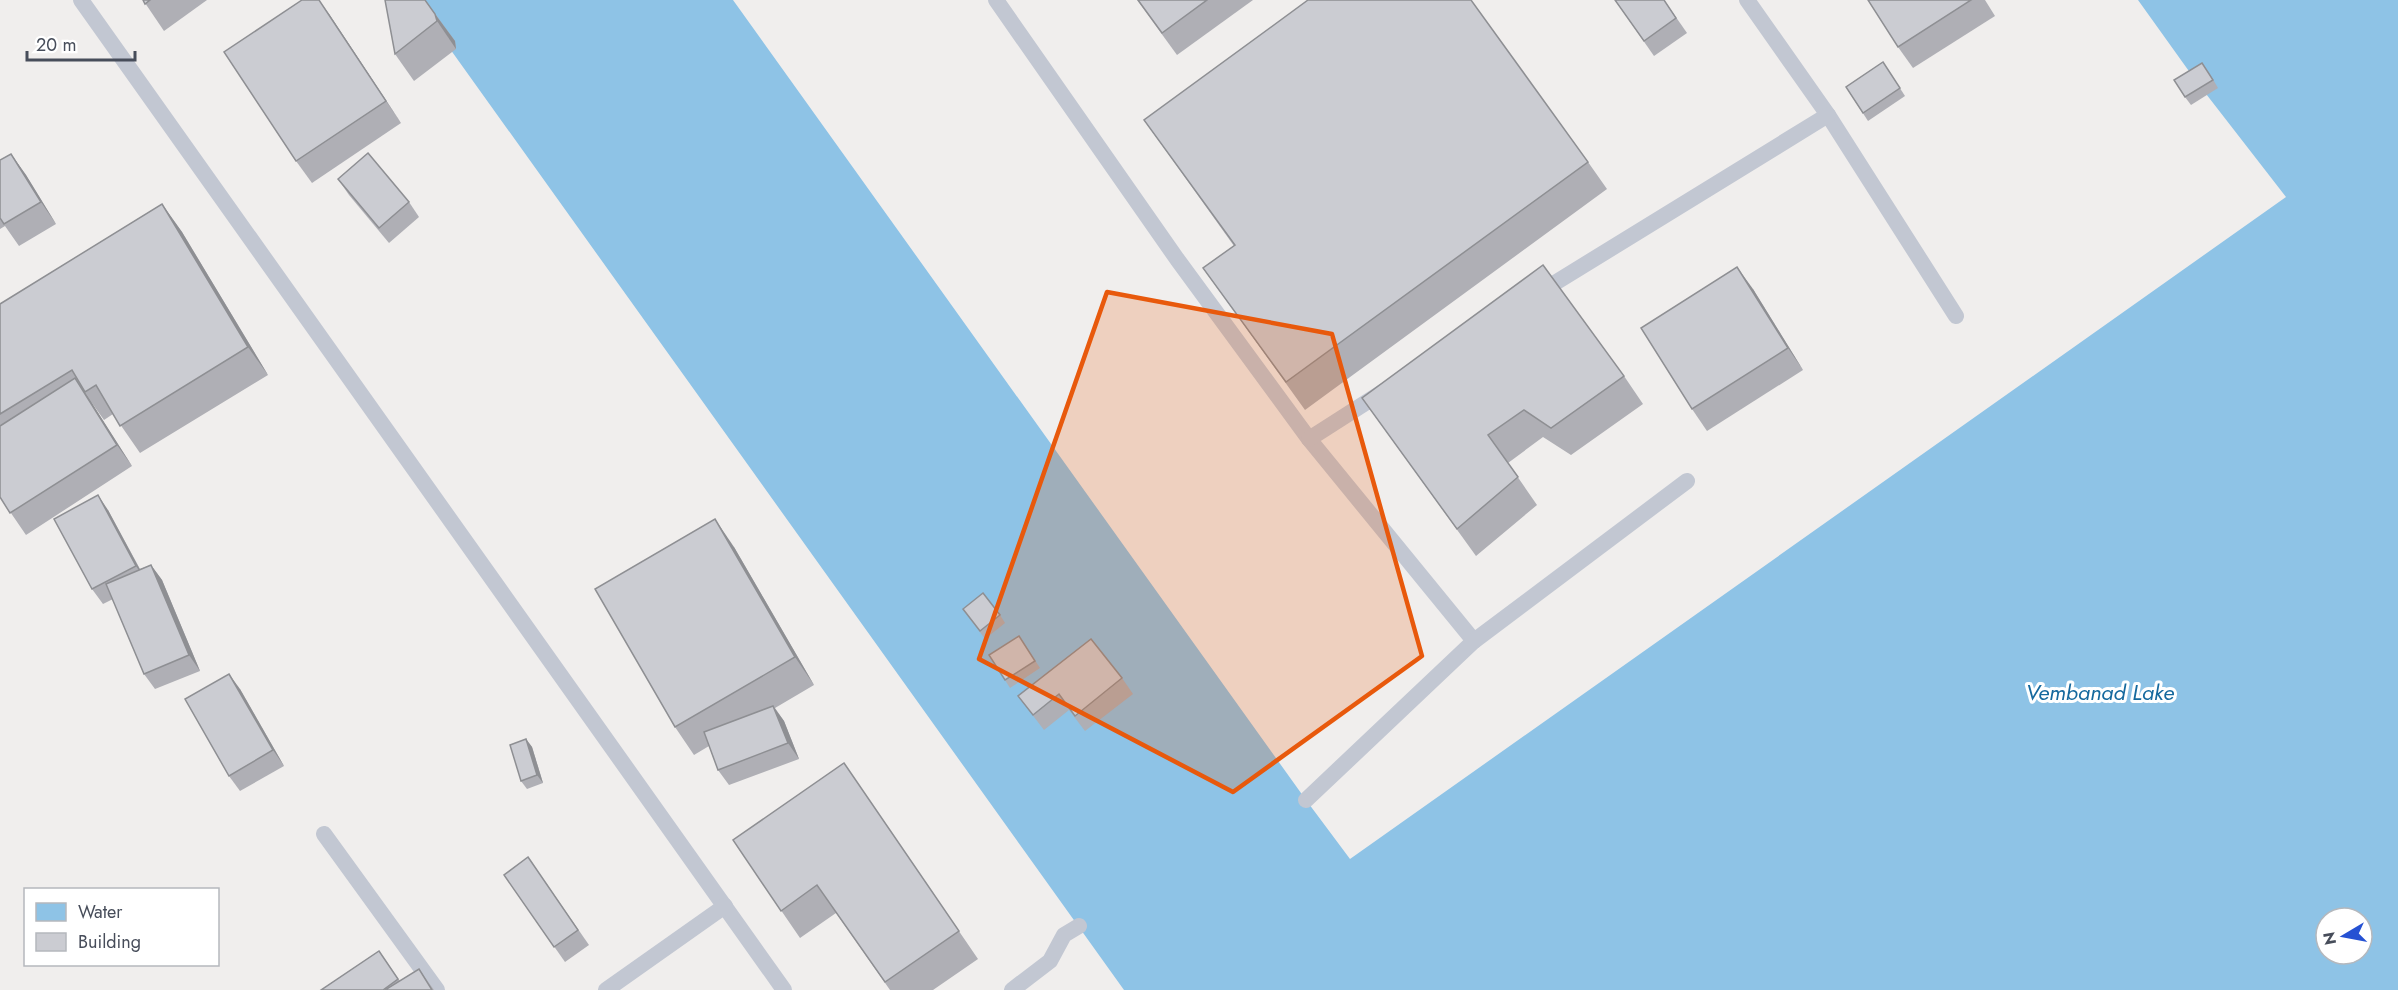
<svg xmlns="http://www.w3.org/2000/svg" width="2398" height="990" font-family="Jost,sans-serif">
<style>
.water{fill:#8ec3e6;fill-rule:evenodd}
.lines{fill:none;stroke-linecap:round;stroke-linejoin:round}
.service{stroke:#c2c7d2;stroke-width:16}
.wall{fill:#afafb5}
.shaded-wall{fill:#8e8f93}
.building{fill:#cbccd2;stroke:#8e8f93;stroke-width:1.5}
.marked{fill:#e8590c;fill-opacity:0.2;stroke:#e8590c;stroke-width:4.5;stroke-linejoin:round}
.labels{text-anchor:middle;stroke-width:6;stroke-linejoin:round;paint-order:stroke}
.water-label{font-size:22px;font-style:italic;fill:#15699e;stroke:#fff}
</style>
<rect width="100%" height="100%" fill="#f0eeed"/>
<path class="water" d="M415,0h318l573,800 44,59 936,-662 -90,-116 -58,-81h260v990h-1274zM2326,918h36v36h-36z"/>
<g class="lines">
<g class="service">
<path d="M81,0l703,990"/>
<path d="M996,0l181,259 132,180 165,202"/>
<path d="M1747,0l81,115 128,201"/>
<path d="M1537,294l291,-179"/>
<path d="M1309,439l75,-48"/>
<path d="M1306,800l168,-159 213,-160"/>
<path d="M324,834l113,156"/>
<path d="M606,990l119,-84"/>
<path d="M1012,990l38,-29 14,-26 15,-9"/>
</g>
</g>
<g class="wall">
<path d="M143,0h64l-43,31z"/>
<path d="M425,0l30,41 1,8 -42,32 -19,-27z"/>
<path d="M1137,0h116l-76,55z"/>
<path d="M1615,0h49l23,33 -33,23z"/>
<path d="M1868,0h117l10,16 -82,52 -15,-21z"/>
<path d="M329,14l72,109 -89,60 -16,-22z"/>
<path d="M1883,62l22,34 -37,25 -22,-34z"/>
<path d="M2208,71l10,17 -27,17 -6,-8z"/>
<path d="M1144,120l444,42 19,27 -302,221 -102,-142 31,-22z"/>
<path d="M11,154l15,21 30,49 -37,22 -14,-20 -5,3v-69z"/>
<path d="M338,179l71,23 10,15 -30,26 -40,-48z"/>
<path d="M162,204l20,28 86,143 -128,78 -27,-39 -9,6 -15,-21 43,67 -106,69 -26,-38v-193z"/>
<path d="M1753,289l50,81 -96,61 -15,-22z"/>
<path d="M1624,376l19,28 -72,51 -28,-18 -35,26 29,42 -61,51 -114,-158z"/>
<path d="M108,510l32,59 11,-4 11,15 38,91 -45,18 -11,-15 -31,-75 -10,5 -11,-15z"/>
<path d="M734,547l80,138 -39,23 9,13 15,38 -70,26 -11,-15 -9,-24 -15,9 -19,-28z"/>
<path d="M963,609l37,6 5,8 -20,16z"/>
<path d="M1019,636l21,32 -30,20 -21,-33z"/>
<path d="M1122,678l11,16 -48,37 -16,-21 -25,20 -26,-34z"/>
<path d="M240,689l44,77 -44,25 -11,-15z"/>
<path d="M526,739l6,8 11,36 -16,6 -6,-8z"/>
<path d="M844,763l134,196 -45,31h-43l-54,-77 -36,25 -67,-98z"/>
<path d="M528,857l61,88 -24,17 -61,-87z"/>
<path d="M379,951l21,30 19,-12 15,21h-113z"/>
</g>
<g class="shaded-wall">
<path d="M319,0l10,14 72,109 -15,-22z"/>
<path d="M435,14l20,27 1,8 -19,-28z"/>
<path d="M11,154l15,21 30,49 -15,-22z"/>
<path d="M162,204l20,28 86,143 -20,-28z"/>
<path d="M1737,267l16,22 50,81 -15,-22z"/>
<path d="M75,378l15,22 42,66 -15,-21z"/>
<path d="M98,495l10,15 38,71 -10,-15z"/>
<path d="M715,519l19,28 80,138 -19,-28z"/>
<path d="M151,565l11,15 38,91 -11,-16z"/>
<path d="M229,674l11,15 44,77 -11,-16z"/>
<path d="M773,706l11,15 15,38 -11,-16z"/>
<path d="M526,739l6,8 11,36 -6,-8z"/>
</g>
<g class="building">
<path d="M143,0h7l-5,4z"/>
<path d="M302,0h17l67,101 -90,60 -72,-109z"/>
<path d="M385,0h40l10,14 2,7 -42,33z"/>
<path d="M1138,0h69l-45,33z"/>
<path d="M1308,0h163l117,162 -302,220 -83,-114 32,-23 -91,-125z"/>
<path d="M1615,0h49l12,18 -32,23z"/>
<path d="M1868,0h103l-73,47z"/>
<path d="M1883,62l17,26 -37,25 -17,-26z"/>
<path d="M2202,63l11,17 -28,17 -11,-17z"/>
<path d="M368,153l41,49 -30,26 -41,-49z"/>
<path d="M11,154l30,48 -37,22 -4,-6v-58z"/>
<path d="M162,204l86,143 -128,79 -24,-41 -11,7 -13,-22 -72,44v-110z"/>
<path d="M1543,265l81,111 -73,52 -27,-18 -36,25 30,42 -61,52 -95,-131z"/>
<path d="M1737,267l51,81 -96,61 -51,-81z"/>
<path d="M75,378l42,67 -107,68 -10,-16v-71z"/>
<path d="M98,495l38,71 -44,23 -38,-70z"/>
<path d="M715,519l80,138 -120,70 -80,-138z"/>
<path d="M151,565l38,90 -45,19 -38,-90z"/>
<path d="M983,593l17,22 -20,16 -17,-22z"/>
<path d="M1019,636l16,25 -30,19 -16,-25z"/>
<path d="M1091,639l31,39 -47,38 -16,-22 -26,21 -15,-19z"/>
<path d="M229,674l44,76 -44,26 -44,-77z"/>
<path d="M773,706l15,37 -70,27 -14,-38z"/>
<path d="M526,739l11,36 -16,6 -11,-36z"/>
<path d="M844,763l115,168 -74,51 -68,-97 -36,26 -48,-71z"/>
<path d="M528,857l50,73 -24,17 -50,-72z"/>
<path d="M379,951l19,28 -15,11h-62z"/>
<path d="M419,969l13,21h-47z"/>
</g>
<path class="marked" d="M1107,292l225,42 90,322 -189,136 -254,-133z"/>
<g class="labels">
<g class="water-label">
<text x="2100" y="700">Vembanad Lake</text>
</g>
</g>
<rect x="24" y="888" width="195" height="78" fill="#ffffff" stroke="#b5b8bd" stroke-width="1.5"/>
<rect x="36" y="903" width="30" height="18" fill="#8ec3e6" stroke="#b5b8bd" stroke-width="1.5"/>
<text x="78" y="918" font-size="18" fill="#474d5a">Water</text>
<rect x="36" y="933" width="30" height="18" fill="#cbccd2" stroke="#b5b8bd" stroke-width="1.5"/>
<text x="78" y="948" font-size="18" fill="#474d5a">Building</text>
<g transform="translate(2344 936) rotate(260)"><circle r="28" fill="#ffffff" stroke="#b5b8bd" stroke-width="1.5"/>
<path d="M0-4.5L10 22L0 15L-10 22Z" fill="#2551d3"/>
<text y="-9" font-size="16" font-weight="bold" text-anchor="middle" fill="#474d5a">N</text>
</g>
<path d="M27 51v9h108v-9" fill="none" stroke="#474d5a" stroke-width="3"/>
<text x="36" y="51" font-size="18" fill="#474d5a" stroke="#ffffff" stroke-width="4.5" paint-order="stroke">20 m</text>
</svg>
